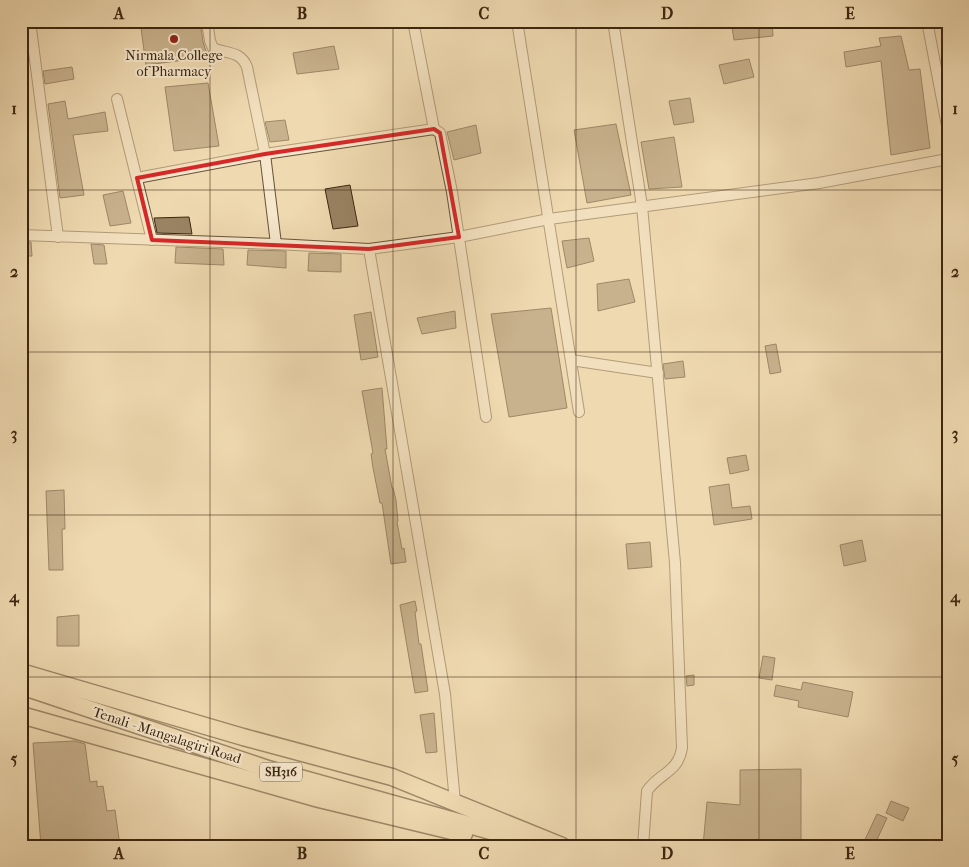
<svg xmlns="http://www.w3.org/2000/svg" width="969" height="867" font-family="'IM FELL French Canon',serif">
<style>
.building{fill:#998363;stroke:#3b260f}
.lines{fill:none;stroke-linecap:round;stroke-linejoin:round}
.street-casing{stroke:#685337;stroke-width:12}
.primary-casing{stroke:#3b260f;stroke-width:19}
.street{stroke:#f5e6cc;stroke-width:10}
.primary{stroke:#efd9b0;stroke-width:16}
.marked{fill:none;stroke:#d62828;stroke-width:4;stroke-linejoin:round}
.grid{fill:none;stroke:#3b260f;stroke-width:1;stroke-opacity:0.55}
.poi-dot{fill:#8f2418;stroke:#f5e6cc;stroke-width:2}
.labels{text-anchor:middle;stroke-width:4;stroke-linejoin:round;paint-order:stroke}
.shield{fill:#f5e6cc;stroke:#736048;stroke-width:1}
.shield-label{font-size:12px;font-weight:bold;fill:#3b260f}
.poi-label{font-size:14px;fill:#3b260f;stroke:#f5e6cc}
.street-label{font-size:14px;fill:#3b260f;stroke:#f5e6cc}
.neatline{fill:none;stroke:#3b260f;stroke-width:2}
.grid-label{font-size:16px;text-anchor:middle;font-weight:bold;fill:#3b260f}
</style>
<rect width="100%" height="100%" fill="#efd9b0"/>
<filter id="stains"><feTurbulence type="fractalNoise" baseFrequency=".004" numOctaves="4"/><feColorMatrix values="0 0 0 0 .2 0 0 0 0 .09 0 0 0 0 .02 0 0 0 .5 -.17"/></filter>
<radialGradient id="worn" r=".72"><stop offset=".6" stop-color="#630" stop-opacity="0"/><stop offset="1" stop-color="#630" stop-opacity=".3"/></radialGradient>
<g class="building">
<path d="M140,21h60l3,21 5,15 -62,8z"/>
<path d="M731,21h41l1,15 -39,4z"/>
<path d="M901,36l8,34 11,-1 10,79 -39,7 -10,-94 -35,6 -2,-15 37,-6 -2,-8z"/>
<path d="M334,46l5,23 -42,5 -4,-21z"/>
<path d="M749,59l5,18 -30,7 -5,-19z"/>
<path d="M72,67l2,12 -29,5 -2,-13z"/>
<path d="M208,83l11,63 -45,5 -9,-64z"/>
<path d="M690,98l4,24 -20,3 -5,-24z"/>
<path d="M65,101l3,18 37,-7 3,19 -35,4 11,60 -24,3 -12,-94z"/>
<path d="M285,120l4,20 -19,2 -5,-20z"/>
<path d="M616,124l15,71 -44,8 -13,-73z"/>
<path d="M476,125l5,28 -27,7 -7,-28z"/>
<path d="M674,137l8,50 -33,2 -8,-47z"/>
<path d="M350,185l8,41 -25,3 -8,-40z"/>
<path d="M123,191l8,32 -21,3 -7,-31z"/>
<path d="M189,217l3,17 -35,-1 -3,-15z"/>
<path d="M589,238l5,23 -27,7 -5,-27z"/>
<path d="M21,242h10l1,14h-11z"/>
<path d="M91,244l13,1 3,19h-13z"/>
<path d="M176,247l47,2 1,16 -49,-2z"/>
<path d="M248,250l38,1v17l-39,-3z"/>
<path d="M309,253l32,1v18l-33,-1z"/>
<path d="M629,279l6,23 -37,9 -1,-27z"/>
<path d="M551,308l16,100 -58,9 -18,-103z"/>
<path d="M455,311l1,17 -34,6 -5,-16z"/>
<path d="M371,312l7,45 -17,3 -7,-45z"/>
<path d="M776,344l5,28 -11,2 -5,-28z"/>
<path d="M683,361l2,16 -20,2 -2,-15z"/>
<path d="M382,388l5,61h-2l7,39h1l3,12 2,21 -1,1 5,27 2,-1 2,14 -15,2 -9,-61h-2l-7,-35 -2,-14 2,-1 -11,-62z"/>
<path d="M746,455l3,15 -19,4 -3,-16z"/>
<path d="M729,484l3,24 18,-2 2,13 -38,6 -5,-38z"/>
<path d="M64,490l1,39h-3l1,41h-14l-3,-79z"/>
<path d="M862,540l4,21 -22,5 -4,-21z"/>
<path d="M650,542l2,25 -24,2 -2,-25z"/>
<path d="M415,601l2,10 -2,1 4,32h2l7,47 -13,2 -15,-88z"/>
<path d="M79,615v31h-22v-29z"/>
<path d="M763,656l12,2 -3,22 -13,-2z"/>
<path d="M694,675v10l-7,1 -1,-10z"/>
<path d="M803,682l50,10 -5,25 -50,-10 1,-6 -25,-5 2,-11 25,5z"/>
<path d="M434,713l3,39 -11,1 -6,-38z"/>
<path d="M75,741l10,3 5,38 7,-1v6l6,-1 4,25 8,-1 5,36h-79l-8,-103z"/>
<path d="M801,769v77h-98l4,-44 33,3v-35z"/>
<path d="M891,801l18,7 -6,13 -17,-8z"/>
<path d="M877,814l10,4 -13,28h-12z"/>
</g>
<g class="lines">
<g class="street-casing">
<g id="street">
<path d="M30,21l28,216"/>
<path d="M207,21l3,20 3,7c14,6 28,3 34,19l18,87 11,90"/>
<path d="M413,21l21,108"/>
<path d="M517,21l62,391"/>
<path d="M613,21l29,185 33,357 7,185c-4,25 -23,25 -35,43l-4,55"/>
<path d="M927,21l21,110"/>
<path d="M117,99l35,141"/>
<path d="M137,178l128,-24 169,-25 6,4 12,59 34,225"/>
<path d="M21,235l255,9 93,5 90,-12 90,-18 270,-36 129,-24"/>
<path d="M369,249l76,445 10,108"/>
<path d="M571,360l87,13"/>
</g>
</g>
<g class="primary-casing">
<g id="primary">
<path d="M21,672l222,65 149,40 170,69"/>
<path d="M21,686l247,83 262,73"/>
<path d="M21,715l298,84 145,35"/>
</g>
</g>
<use href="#street" class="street"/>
<use href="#primary" class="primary"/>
</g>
<path d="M0 0H969V867H0ZM434,129l6,4 19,104 -90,12 -217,-9 -15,-62 128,-24z" fill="#efd9b0" fill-opacity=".55" fill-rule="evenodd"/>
<path class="marked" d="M434,129l6,4 19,104 -90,12 -217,-9 -15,-62 128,-24z"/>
<path class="grid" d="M210,21v825M393,21v825M576,21v825M759,21v825M21,190h927M21,352h927M21,515h927M21,677h927"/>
<circle class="poi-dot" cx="174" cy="39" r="5"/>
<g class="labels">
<rect class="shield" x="260" y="762.5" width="42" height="19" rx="4"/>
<g class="shield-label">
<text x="281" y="776">SH316</text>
</g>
<g class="poi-label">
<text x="174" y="60">Nirmala College<tspan x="174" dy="16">of Pharmacy</tspan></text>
</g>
<g class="street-label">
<text transform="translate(167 735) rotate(18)" y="5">Tenali - Mangalagiri Road</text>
</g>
</g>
<rect width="969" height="867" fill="none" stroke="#efd9b0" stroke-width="55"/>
<rect x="28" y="28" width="914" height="812" class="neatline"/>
<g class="grid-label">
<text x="119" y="19">A</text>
<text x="302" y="19">B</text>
<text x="484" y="19">C</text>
<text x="667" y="19">D</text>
<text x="850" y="19">E</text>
<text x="14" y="114">1</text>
<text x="955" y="114">1</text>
<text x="14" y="277">2</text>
<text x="955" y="277">2</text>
<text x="14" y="439">3</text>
<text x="955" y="439">3</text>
<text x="14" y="602">4</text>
<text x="955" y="602">4</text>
<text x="14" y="764">5</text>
<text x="955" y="764">5</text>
<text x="119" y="859">A</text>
<text x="302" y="859">B</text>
<text x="484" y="859">C</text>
<text x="667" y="859">D</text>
<text x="850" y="859">E</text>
</g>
<rect width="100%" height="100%" filter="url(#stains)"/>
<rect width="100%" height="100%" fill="url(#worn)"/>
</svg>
